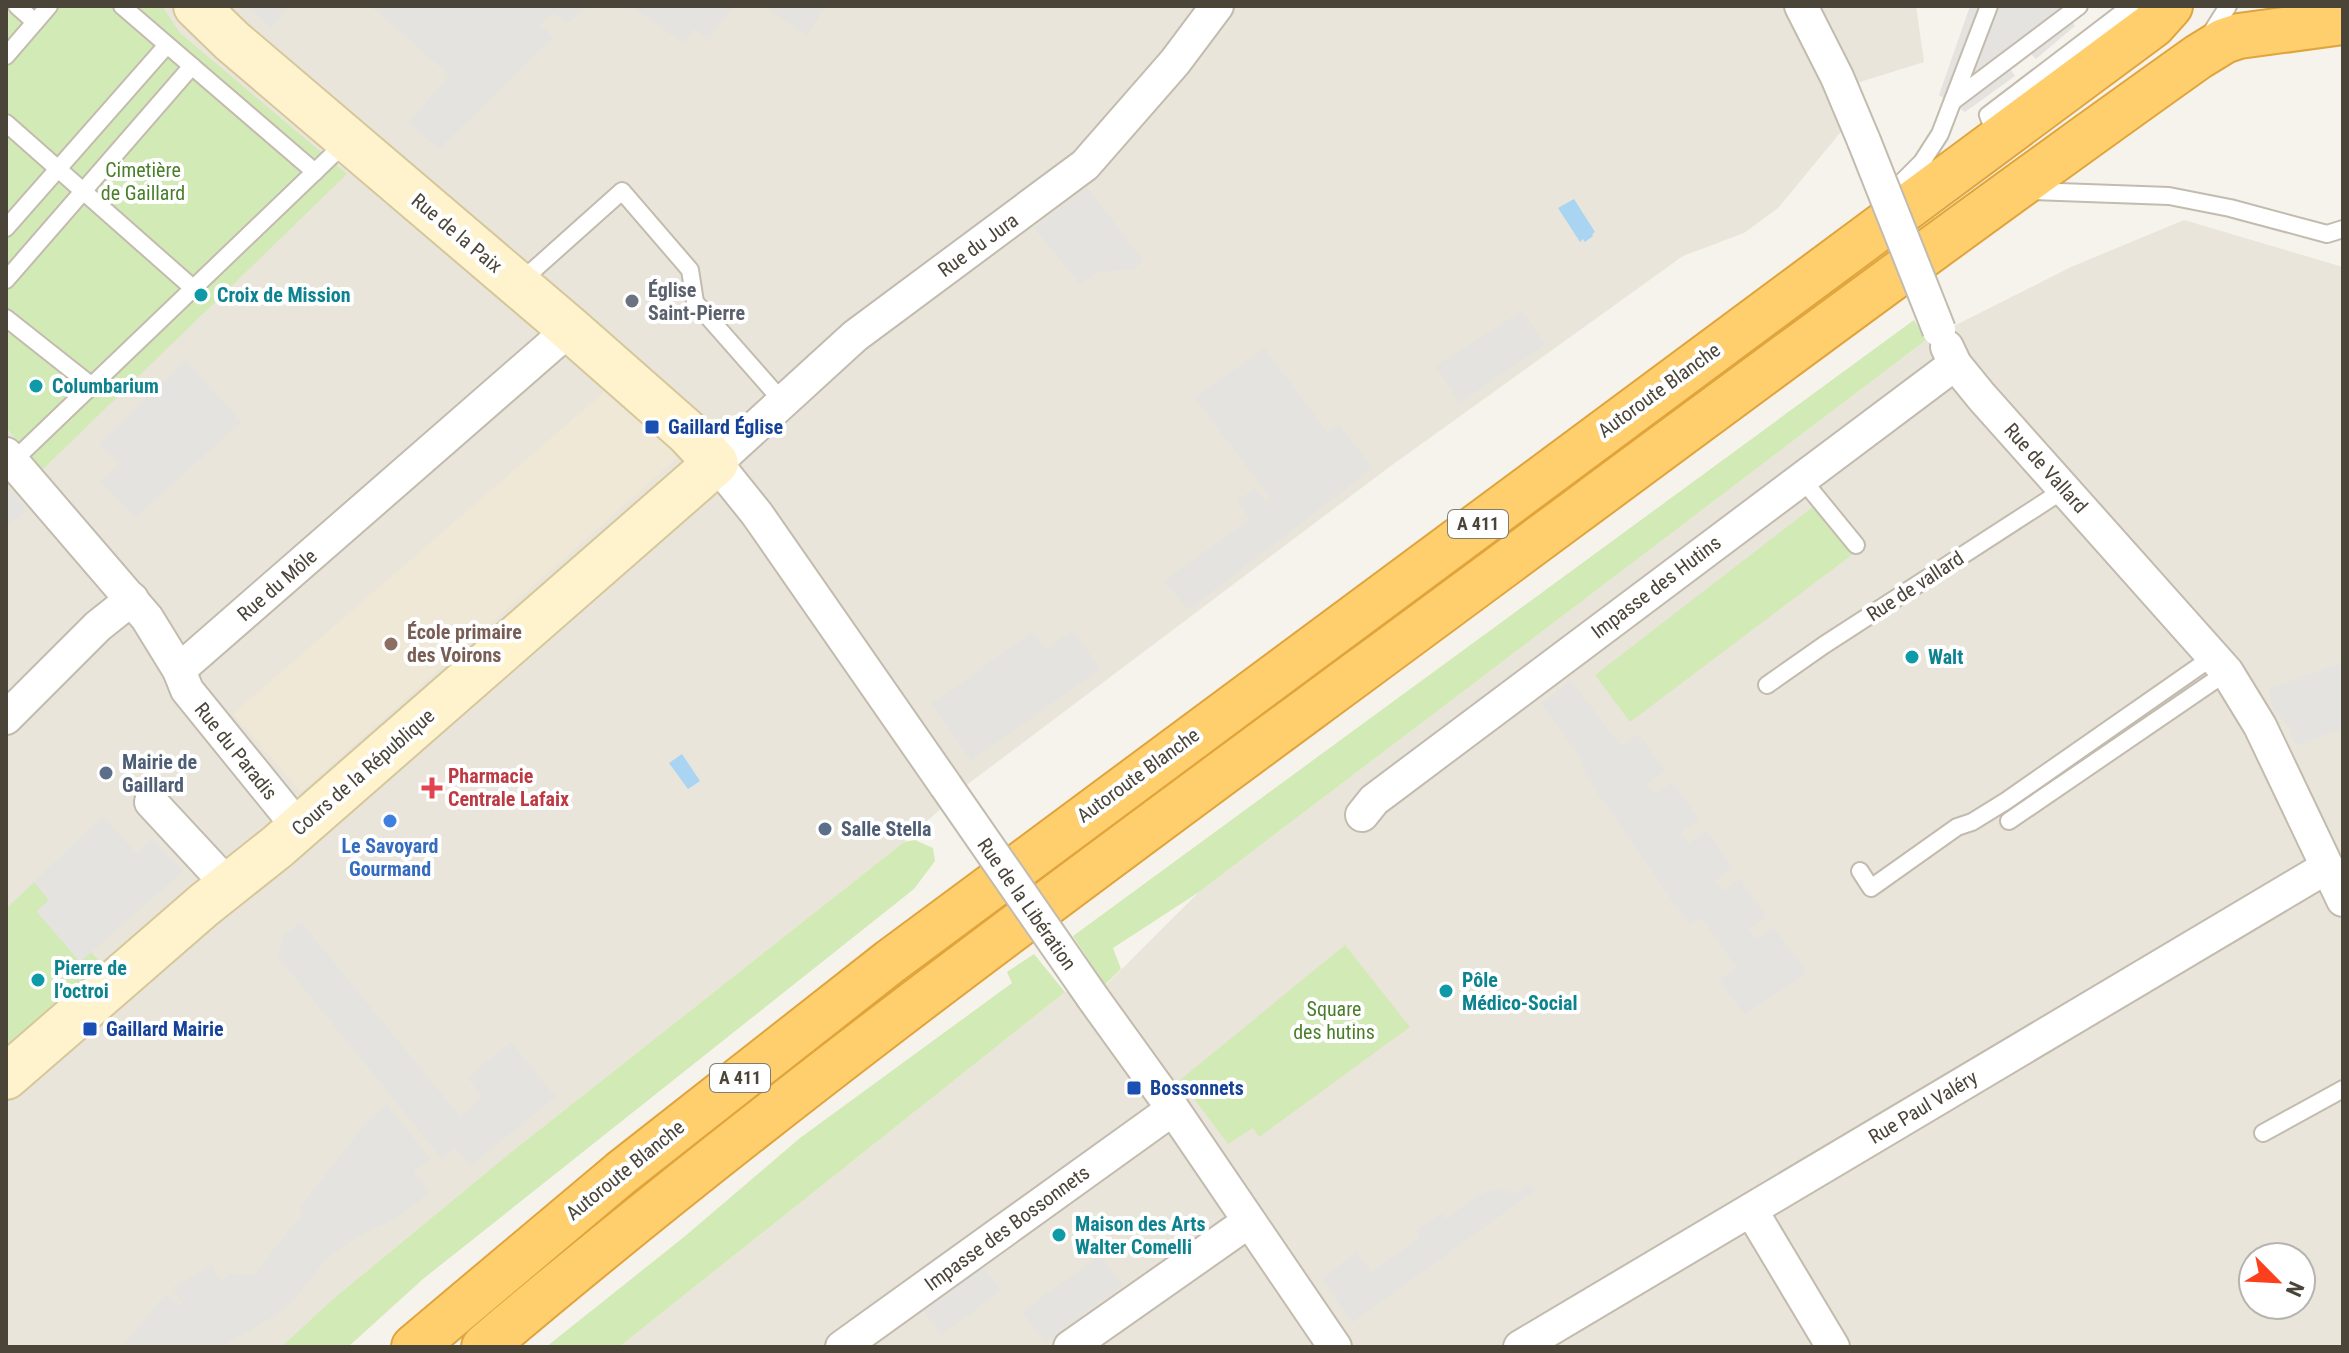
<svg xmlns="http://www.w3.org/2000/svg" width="2349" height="1353" font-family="'Roboto Condensed',sans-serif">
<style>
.residential{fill:#eae5da;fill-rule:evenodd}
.education{fill:#efe8d6}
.green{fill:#d2eab5}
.parking{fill:#e5e3e0}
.water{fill:#a9d4f2}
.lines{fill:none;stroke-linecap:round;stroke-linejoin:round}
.lane-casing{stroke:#c2bbae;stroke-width:20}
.street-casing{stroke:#c2bbae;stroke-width:36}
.secondary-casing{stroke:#d6c79b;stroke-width:48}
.highway-casing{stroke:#e0a43c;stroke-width:48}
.lane{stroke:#fff;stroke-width:16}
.street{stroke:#fff;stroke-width:32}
.secondary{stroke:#fff3cd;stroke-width:44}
.highway{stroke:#ffcf6e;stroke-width:44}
.street-bridge-casing{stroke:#c2bbae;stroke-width:36;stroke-linecap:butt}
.street-bridge{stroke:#fff;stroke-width:32}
.culture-dot{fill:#0f9aa8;stroke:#fff;stroke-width:3}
.worship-dot{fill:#6b7280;stroke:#fff;stroke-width:3}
.transit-dot{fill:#1a4fb4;stroke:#fff;stroke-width:3}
.education-dot{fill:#8d6e63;stroke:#fff;stroke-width:3}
.service-dot{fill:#5c6f8a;stroke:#fff;stroke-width:3}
.health-dot{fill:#e0444e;stroke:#fff;stroke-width:3}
.shop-dot{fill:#3f7fe0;stroke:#fff;stroke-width:3}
.labels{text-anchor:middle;stroke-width:8;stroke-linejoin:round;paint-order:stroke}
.shield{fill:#fff;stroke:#817c74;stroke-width:2}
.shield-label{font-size:18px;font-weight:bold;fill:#4b4439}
.park-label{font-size:20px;fill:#4a7f2a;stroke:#fff}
.street-label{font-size:20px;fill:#4b4439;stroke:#fff}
.worship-label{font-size:20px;font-weight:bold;fill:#5b616d;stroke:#fff;text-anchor:start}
.culture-label{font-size:20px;font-weight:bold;fill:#0d838f;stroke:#fff;text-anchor:start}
.transit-label{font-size:20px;font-weight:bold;fill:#164399;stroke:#fff;text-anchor:start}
.education-label{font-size:20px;font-weight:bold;fill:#785e54;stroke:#fff;text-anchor:start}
.service-label{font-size:20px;font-weight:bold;fill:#4e5e75;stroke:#fff;text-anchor:start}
.health-label{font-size:20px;font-weight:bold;fill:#be3a42;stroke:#fff;text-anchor:start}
.shop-label{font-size:20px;font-weight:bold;fill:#366cbe;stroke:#fff}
</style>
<rect width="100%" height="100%" fill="#f6f3ec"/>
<g class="residential">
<path d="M6,6h1910l8,56 -67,21 -12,44 -67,81 -34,25 -61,23 -295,212 -420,316 -64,58 -394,311 -177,146 -52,48h-275z"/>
<path d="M2184,220l159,47v1080h-1724l446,-355 41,-7 93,-93 727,-552 145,-73zM2253,1257h48v48h-48z"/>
</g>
<path class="education" d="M616,382l71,67 -386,343 -68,-78z"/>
<g class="green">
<path d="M6,6h156l18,27 167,141 -306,297 -35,-44z"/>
<path d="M1914,320l12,20 -727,552 -86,56 8,21 -16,16 -32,-49z"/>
<path d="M1814,506l39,48 -223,168 -35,-47z"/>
<path d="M915,840l18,8 2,13 -21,28 -491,390 -75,68h-67l52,-48 177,-146 394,-311z"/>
<path d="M34,882l15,18 -12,12 43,49 11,-9 11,12 -96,84v-139z"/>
<path d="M1345,945l65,82 -151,110 -6,-9 -25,16 -48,-64z"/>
<path d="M1034,954l31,38 -446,355h-73l138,-110 116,-99 212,-155 -5,-11z"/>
</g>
<g class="parking">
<path d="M246,6h44l-19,22z"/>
<path d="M370,6h218l-20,17 -16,-10 -12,12 14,12 -115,112 -31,-26 41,-48z"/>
<path d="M630,6h103l-24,33 -16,-10 -9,14z"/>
<path d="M762,6h64l-19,30z"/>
<path d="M1970,6h112l-12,12 5,8 -39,33 -5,-5 -20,16 4,6 -50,36 -26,-17z"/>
<path d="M1087,187l56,74 -11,9 -34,2 -18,12 -46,-56z"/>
<path d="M1522,311l24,33 -86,59 -25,-37z"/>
<path d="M1265,348l62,84 12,-8 34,44 -184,142 -26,-29 87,-62 -13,-18 18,-13 11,13 4,-3 -76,-101z"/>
<path d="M186,360l55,62 -106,96 -34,-37 18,-17 -20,-20z"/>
<path d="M6,484l21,26 -21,17z"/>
<path d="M1073,630l27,39 -129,92 -40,-57 101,-72 13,18z"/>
<path d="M2343,662v66l-47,18 -6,-17 -17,-21 -5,-19z"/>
<path d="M1571,680l50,66 18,-12 27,37 -19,13 7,10 19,-12 26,37 -18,14 8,10 18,-13 26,38 -17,13 6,10 18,-12 27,38 -18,12 7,10 18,-12 33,46 -63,42 -25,-35 17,-13 -35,-49 -12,7 -103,-149 -5,-17 -40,-56z"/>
<path d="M103,816l33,37 15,-15 32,33 -103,91 -43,-51 12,-11 -15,-18z"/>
<path d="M301,922l159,194 22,-18 -15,-21 44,-35 45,55 -86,69 -16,-18 -12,11 -165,-203 6,-20z"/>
<path d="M387,1104l44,55 -18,14 17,18 -13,12 -24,17 -32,15 -32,21 -36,45 -15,13 -57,33h-99l43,-53 13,10h4l-9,-17 39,-22 10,17 8,-8 24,1 49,-63 -4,-4 70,-89z"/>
<path d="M1530,1183l6,7 -184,133 -30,-45 34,-26 16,19 48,-34 -4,-6 25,-18 4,6 32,-23 20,-8 18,5z"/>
<path d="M1100,1255l23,30 -78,57 -23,-30z"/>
<path d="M982,1266l19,25 -60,44 -18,-25z"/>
</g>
<g class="water">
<path d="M1574,199l21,33 -3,2 1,2 -8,6 -2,-3 -3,3 -22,-34z"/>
<path d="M682,754l18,27 -12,8 -19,-26z"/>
</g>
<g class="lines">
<g class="lane-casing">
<g id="lane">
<path d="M17,6l18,16"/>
<path d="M122,6l193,166"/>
<path d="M2208,38l20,-32"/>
<path d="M6,56l43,-50"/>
<path d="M1953,101l126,-95"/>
<path d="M6,123l188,166"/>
<path d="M1997,139l-9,-24 143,-109"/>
<path d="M2029,191l140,5 61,12 97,26 16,-5"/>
<path d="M1891,203l10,-20 21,-21 18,-28 49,-128"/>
<path d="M6,228l161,-183"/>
<path d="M6,280l186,-214"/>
<path d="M519,283l103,-92 68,79 5,32 88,100"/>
<path d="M6,318l86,68"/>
<path d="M12,462l335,-321"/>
<path d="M1802,479l54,66"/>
<path d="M1767,685l57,-40 241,-156"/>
<path d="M2009,821l218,-149"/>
<path d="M1860,871l11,17 86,-61 15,-5 34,-21 208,-145"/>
<path d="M2263,1133l80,-44"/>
</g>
</g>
<g class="street-casing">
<g id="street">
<path d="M1801,6l36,71 27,64"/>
<path d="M1947,347l8,17 26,32 246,276 33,54 83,174"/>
<path d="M6,454l141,164 32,52 8,20 112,138"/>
<path d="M179,670l391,-341"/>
<path d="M6,718l92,-92 34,-27"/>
<path d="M946,786l-189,-272 -41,-51 139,-127 230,-171 90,-103 42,-56"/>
<path d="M151,802l77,83"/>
<path d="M1362,815l12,-15 581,-436"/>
<path d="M1093,998l80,111 162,238"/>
<path d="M1751,1210l82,137"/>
<path d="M842,1347l331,-238"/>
<path d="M1070,1347l178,-125"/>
<path d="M1520,1347l807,-480"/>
</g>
</g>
<g class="secondary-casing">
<path id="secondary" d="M6,1077l198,-172 73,-58 439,-384 -28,-30 -118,-104 -338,-288 -36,-35"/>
</g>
<g class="highway-casing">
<g id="highway">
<path d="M414,1347l207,-174 270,-212 1262,-936 17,-19"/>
<path d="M484,1347c283,-240 581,-458 879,-678 278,-205 554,-412 835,-612l26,-16 15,-5 104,-14"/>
</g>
</g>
<use href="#lane" class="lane"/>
<use href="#street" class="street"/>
<use href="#secondary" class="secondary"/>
<use href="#highway" class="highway"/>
<g class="street-bridge-casing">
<g id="street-bridge">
<path d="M1864,141l75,189"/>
<path d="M946,786l147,212"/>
</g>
</g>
<use href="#street-bridge" class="street-bridge"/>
</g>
<g class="culture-dot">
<circle cx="201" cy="295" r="8"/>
<circle cx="36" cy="386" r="8"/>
<circle cx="1912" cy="657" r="8"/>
<circle cx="38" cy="980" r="8"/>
<circle cx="1446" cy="991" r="8"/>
<circle cx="1059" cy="1235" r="8"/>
</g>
<circle class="worship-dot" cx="632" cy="301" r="8"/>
<g class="transit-dot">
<rect x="644" y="419" width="16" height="16" rx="4"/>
<rect x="82" y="1021" width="16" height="16" rx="4"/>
<rect x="1126" y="1080" width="16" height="16" rx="4"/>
</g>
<circle class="education-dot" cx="391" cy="644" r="8"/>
<g class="service-dot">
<circle cx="106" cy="773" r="8"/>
<circle cx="825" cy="829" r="8"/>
</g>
<path class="health-dot" d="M428 776h8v8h8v8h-8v8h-8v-8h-8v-8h8z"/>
<circle class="shop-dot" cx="390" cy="821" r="8"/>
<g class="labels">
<g class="shield">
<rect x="1448" y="510" width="60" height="28" rx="6"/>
<rect x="710" y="1064" width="60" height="28" rx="6"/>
</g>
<g class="shield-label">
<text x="1478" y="530">A 411</text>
<text x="740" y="1084">A 411</text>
</g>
<g class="park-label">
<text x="143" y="177">Cimetière<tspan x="143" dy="23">de Gaillard</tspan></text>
<text x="1334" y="1016">Square<tspan x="1334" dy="23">des hutins</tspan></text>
</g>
<g class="street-label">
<text transform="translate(457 233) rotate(40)" y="7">Rue de la Paix</text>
<text transform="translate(978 245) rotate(-36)" y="7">Rue du Jura</text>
<text transform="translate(1659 390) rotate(-36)" y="7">Autoroute Blanche</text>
<text transform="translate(2046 468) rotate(48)" y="7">Rue de Vallard</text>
<text transform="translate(277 585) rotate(-41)" y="7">Rue du Môle</text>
<text transform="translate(1915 586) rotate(-33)" y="7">Rue de vallard</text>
<text transform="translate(1656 587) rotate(-37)" y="7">Impasse des Hutins</text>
<text transform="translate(236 751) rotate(51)" y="7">Rue du Paradis</text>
<text transform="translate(363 772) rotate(-41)" y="7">Cours de la République</text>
<text transform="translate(1138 775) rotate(-36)" y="7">Autoroute Blanche</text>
<text transform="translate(1027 904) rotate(55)" y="7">Rue de la Libération</text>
<text transform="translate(1923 1107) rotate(-31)" y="7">Rue Paul Valéry</text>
<text transform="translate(625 1170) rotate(-39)" y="7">Autoroute Blanche</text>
<text transform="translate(1007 1228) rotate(-36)" y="7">Impasse des Bossonnets</text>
</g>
<g class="worship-label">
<text x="648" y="297">Église<tspan x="648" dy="23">Saint-Pierre</tspan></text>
</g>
<g class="culture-label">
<text x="217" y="302">Croix de Mission</text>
<text x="52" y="393">Columbarium</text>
<text x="1928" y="664">Walt</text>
<text x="54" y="975">Pierre de<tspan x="54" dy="23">l’octroi</tspan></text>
<text x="1462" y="987">Pôle<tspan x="1462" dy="23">Médico-Social</tspan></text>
<text x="1075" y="1231">Maison des Arts<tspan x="1075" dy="23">Walter Comelli</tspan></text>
</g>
<g class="transit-label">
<text x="668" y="434">Gaillard Église</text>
<text x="106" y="1036">Gaillard Mairie</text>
<text x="1150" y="1095">Bossonnets</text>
</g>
<g class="education-label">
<text x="407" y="639">École primaire<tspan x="407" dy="23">des Voirons</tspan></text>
</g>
<g class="service-label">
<text x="122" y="769">Mairie de<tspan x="122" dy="23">Gaillard</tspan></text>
<text x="841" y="836">Salle Stella</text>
</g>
<g class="health-label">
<text x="448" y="783">Pharmacie<tspan x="448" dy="23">Centrale Lafaix</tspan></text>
</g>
<g class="shop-label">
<text x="390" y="853">Le Savoyard<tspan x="390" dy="23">Gourmand</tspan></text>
</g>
</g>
<rect width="2349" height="1353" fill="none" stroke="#4b4439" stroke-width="16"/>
<g transform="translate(2277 1281) rotate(114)"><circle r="38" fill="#ffffff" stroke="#b7b4b0" stroke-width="2"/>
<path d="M0-6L14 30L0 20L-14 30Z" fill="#fc3f1d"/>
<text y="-12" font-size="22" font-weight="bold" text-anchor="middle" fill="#4b4439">N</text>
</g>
</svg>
